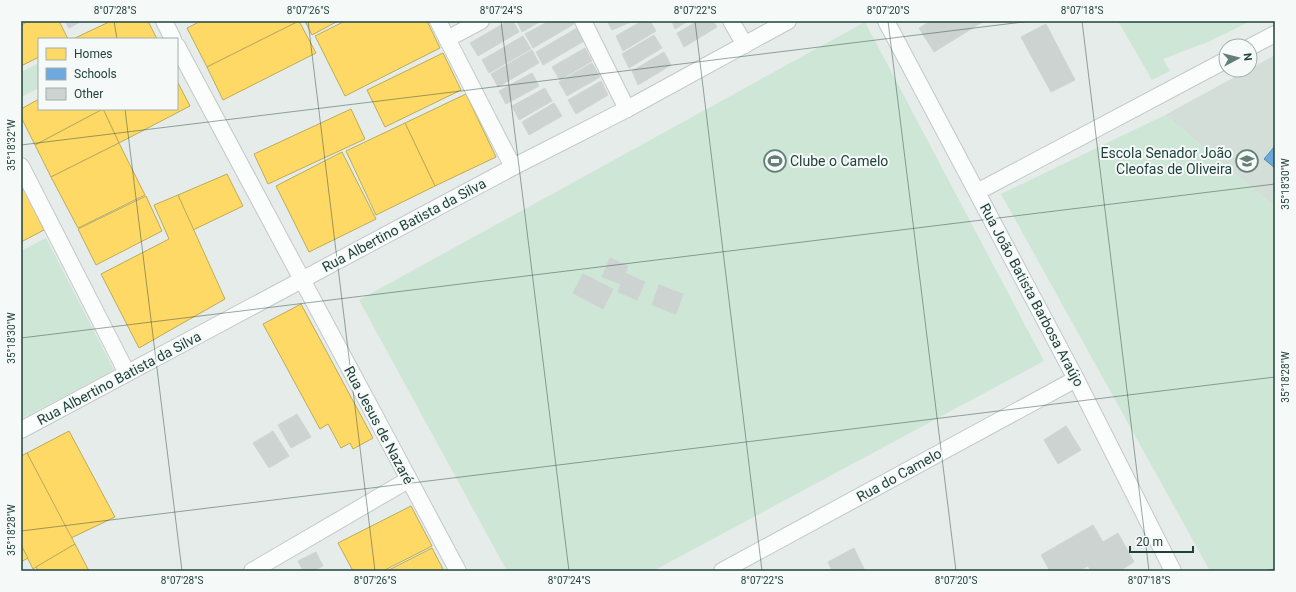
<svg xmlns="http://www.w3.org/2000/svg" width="1296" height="592" font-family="Roboto,sans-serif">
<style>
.built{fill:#d3ded9}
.green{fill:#cee6d6}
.homes{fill:#ffd966;stroke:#bcac59}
.schools{fill:#6fa8dc;stroke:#5889ac}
.building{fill:#ccd3d1;stroke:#ced5d2}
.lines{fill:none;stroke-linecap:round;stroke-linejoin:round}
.minor-casing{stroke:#c3c9c7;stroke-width:18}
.minor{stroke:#fbfcfc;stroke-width:16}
.ticks{fill:none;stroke:#21423b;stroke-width:1;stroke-opacity:0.45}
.labels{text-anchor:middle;stroke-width:4;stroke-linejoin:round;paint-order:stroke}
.poi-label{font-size:14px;fill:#21423b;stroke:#f5faf8;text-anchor:end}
.street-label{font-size:14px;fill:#21423b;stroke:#f5faf8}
.neatline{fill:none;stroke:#21423b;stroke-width:1.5}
.ticks-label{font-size:10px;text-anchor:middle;fill:#21423b}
</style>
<rect width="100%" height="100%" fill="#e6ece9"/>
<path class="built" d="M1275,55v152l-110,-92z"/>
<g class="green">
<path d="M1118,21h133l-41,20 -47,18 7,12 -18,9z"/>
<path d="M865,22l179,339 -391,210h-146l-148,-271z"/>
<path d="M39,63v25l-18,9v-25z"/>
<path d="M1165,115l110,92v364h-65l-209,-377z"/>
<path d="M46,238l68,132 -93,49v-168z"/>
</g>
<g class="homes">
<path d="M29,21h30l9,18h-29v18l-18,9v-41z"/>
<path d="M111,21h37l9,18h-84z"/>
<path d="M201,21h98l-92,46 -20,-39z"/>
<path d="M299,21l17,32 -93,47 -16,-33z"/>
<path d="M305,21h33l-26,14z"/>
<path d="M345,21h82l13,27 -95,48 -30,-60z"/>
<path d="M443,53l18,37 -76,37 -18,-37z"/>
<path d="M177,81l13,25 -71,37 -16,-34h74z"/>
<path d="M466,94l30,63 -61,29 -30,-63z"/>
<path d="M39,99v10h64l-68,36 -14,-28v-8z"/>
<path d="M103,109l16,34 -68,34 -16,-32z"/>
<path d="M351,109l14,30 -97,45 -14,-30z"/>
<path d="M405,123l30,63 -59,29 -30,-64z"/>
<path d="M119,143l26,52 -67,33 -27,-51z"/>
<path d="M342,152l34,67 -67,33 -33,-66z"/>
<path d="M227,174l16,32 -50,24 -15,-35z"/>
<path d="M24,189l20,41 -23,12v-51z"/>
<path d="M178,195l47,104 -86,49 -38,-74 68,-35 -15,-34z"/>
<path d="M146,196l16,35 -66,34 -18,-36z"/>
<path d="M301,304l72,134 -20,11 -3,-6 -9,5 -13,-24 -8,5 -57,-105z"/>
<path d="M69,431l46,86 -44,21 -44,-85z"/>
<path d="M27,453l48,91 -42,25 -12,-24v-89z"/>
<path d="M411,506l21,40 -49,25h-30l-15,-28z"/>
<path d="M75,544l14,27h-51l-2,-4z"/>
<path d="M21,545l7,13 -7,4z"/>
<path d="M432,548l12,23h-57z"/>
</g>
<path class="schools" d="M1275,146v22l-11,-9z"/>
<g class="building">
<path d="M65,21h17l-13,7z"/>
<path d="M508,21h5l6,11 -41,24 -8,-13z"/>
<path d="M517,21h24l-19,11z"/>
<path d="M549,21h24l1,3 -41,24 -8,-14z"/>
<path d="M607,21h26l-21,9z"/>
<path d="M642,21h8l6,10 -33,20 -7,-15z"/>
<path d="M672,21h16l-13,8z"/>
<path d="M698,21h15l4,6 -33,20 -7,-14z"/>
<path d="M931,21h53l-50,31 -15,-24z"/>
<path d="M1046,24l29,56 -24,12 -30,-55z"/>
<path d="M577,28l7,13 -41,24 -7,-13z"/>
<path d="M654,35l8,13 -33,20 -7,-14z"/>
<path d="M523,36l8,13 -42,24 -7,-13z"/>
<path d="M585,48l7,13 -32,19 -8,-13z"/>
<path d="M532,50l7,13 -41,24 -7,-13z"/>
<path d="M664,52l7,13 -33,20 -6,-14z"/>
<path d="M592,63l8,14 -33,19 -8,-14z"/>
<path d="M532,73l7,13 -33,18 -7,-13z"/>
<path d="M601,81l7,14 -32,19 -8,-14z"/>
<path d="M545,88l7,13 -33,19 -7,-14z"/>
<path d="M554,103l8,13 -33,19 -7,-13z"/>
<path d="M610,258l18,8 -7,18 -19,-7z"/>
<path d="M625,273l20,9 -8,18 -19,-8z"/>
<path d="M583,274l30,15 -10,20 -30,-16z"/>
<path d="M659,285l24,9 -7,20 -24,-9z"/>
<path d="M297,414l14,23 -20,11 -13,-23z"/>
<path d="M1066,426l15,24 -23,14 -14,-24z"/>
<path d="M273,431l16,25 -20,12 -16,-25z"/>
<path d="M1093,525l10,17 15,-9 16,29 -15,9h-28l-3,-5 -10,5h-28l-9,-16z"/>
<path d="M854,548l11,23h-33l-4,-9z"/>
<path d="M316,552l7,14 -10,5h-10l-5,-10z"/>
</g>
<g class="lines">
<g class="minor-casing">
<g id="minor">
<path d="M164,21l9,18"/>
<path d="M438,21l75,146"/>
<path d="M583,21l44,88"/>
<path d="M731,21l14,24"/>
<path d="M886,21l190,358 97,192"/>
<path d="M447,39l34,-18"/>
<path d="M177,46l281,525"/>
<path d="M1250,47l25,-13"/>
<path d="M21,166l106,207"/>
<path d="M977,192l249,-132"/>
<path d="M21,430l492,-263 114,-58 161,-88"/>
<path d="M252,571l156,-91"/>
<path d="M722,571l354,-192"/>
</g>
</g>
<use href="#minor" class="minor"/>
</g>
<path class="ticks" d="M114,21l3,18M308,21l67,550M501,21l68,550M695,21l67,550M888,21l68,550M1082,21l67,550M125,109l57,462M21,145l1010,-124M21,338l1254,-154M21,531l1254,-154M1262,571l13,-2"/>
<defs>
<g id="stadium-ring" transform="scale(1.15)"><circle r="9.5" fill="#f5faf8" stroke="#667e78" stroke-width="1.5"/><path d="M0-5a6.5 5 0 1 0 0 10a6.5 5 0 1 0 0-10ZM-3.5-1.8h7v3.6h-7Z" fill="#667e78"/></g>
<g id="school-ring" transform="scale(1.15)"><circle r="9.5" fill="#f5faf8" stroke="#667e78" stroke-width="1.5"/><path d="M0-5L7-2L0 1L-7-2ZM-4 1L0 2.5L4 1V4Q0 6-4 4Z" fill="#667e78"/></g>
</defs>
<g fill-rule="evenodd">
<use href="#stadium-ring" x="775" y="161"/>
<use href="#school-ring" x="1247" y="161"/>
</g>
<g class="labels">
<g class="poi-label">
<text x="1232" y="158">Escola Senador João<tspan x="1232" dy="16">Cleofas de Oliveira</tspan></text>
<text x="790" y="166" text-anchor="start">Clube o Camelo</text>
</g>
<g class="street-label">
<text transform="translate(404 225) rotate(-28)" y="5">Rua Albertino Batista da Silva</text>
<text transform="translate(1032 295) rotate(62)" y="5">Rua João Batista Barbosa Araújo</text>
<text transform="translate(119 378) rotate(-28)" y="5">Rua Albertino Batista da Silva</text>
<text transform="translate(379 425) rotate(62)" y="5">Rua Jesus de Nazaré</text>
<text transform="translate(899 475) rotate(-29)" y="5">Rua do Camelo</text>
</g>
</g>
<rect width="1296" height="592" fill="none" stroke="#f5faf8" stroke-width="44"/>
<rect x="38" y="38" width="140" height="72" fill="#f5faf8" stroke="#a0b0ac"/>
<rect x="46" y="48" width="20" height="12" fill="#ffd966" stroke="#a0b0ac"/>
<text x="74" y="58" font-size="12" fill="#21423b">Homes</text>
<rect x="46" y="68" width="20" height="12" fill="#6fa8dc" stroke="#a0b0ac"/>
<text x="74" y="78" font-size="12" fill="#21423b">Schools</text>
<rect x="46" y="88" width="20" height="12" fill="#ccd3d1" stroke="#a0b0ac"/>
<text x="74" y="98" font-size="12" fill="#21423b">Other</text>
<g transform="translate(1238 58) rotate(83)"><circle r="19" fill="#f5faf8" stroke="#a0b0ac"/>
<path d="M0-3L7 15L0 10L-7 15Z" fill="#667e78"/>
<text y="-6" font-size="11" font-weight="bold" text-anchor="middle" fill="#21423b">N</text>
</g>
<path d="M1130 546v6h63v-6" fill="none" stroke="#21423b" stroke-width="2"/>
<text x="1136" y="546" font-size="12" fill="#21423b" stroke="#f5faf8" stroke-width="3" paint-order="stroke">20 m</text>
<rect x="22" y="22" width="1252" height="548" class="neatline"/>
<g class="ticks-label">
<text x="115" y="14">8°07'28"S</text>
<text x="308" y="14">8°07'26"S</text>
<text x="501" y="14">8°07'24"S</text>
<text x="695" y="14">8°07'22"S</text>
<text x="888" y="14">8°07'20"S</text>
<text x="1082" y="14">8°07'18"S</text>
<text transform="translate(11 145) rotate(-90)" y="4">35°18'32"W</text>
<text transform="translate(1285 184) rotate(-90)" y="4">35°18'30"W</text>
<text transform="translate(11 338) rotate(-90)" y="4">35°18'30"W</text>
<text transform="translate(1285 377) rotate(-90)" y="4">35°18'28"W</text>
<text transform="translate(11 530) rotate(-90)" y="4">35°18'28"W</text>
<text x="182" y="584">8°07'28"S</text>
<text x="375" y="584">8°07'26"S</text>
<text x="569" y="584">8°07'24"S</text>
<text x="762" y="584">8°07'22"S</text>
<text x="956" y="584">8°07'20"S</text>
<text x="1149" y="584">8°07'18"S</text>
</g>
</svg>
